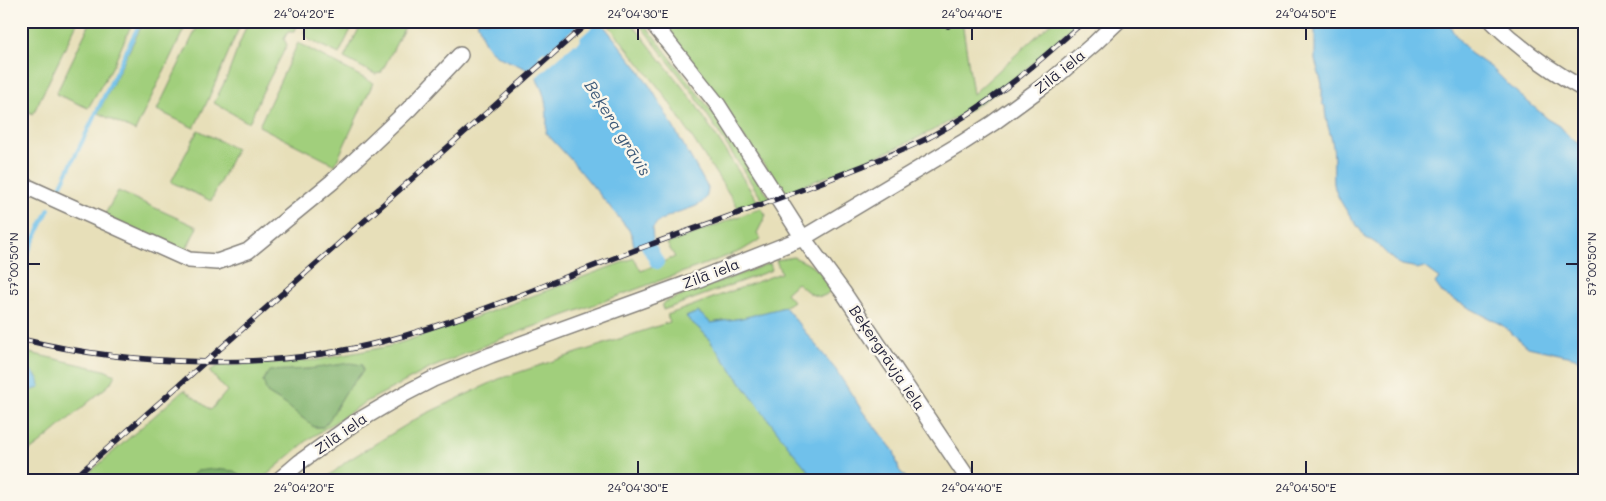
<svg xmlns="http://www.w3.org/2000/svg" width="1606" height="501" font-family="Mali,sans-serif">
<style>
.green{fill:#a1cf7c;stroke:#62785c;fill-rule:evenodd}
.forest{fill:#80b26c;stroke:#516a54}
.water{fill:#70c1eb;stroke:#497293}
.pier{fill:#e7dfb9}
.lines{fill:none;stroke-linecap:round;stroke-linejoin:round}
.stream{stroke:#70c1eb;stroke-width:4}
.canal{stroke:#70c1eb;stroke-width:14}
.minor-casing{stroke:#84807a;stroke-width:18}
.minor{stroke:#fff;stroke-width:15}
.rail-casing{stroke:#22223b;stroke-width:5.5}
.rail{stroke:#fbf7ec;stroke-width:4;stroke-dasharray:11;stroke-linecap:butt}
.ticks{fill:none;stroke:#22223b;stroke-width:2}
.labels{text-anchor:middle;stroke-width:5;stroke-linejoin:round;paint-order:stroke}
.street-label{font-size:15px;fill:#22223b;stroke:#fbf7ec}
.water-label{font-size:16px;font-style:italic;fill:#3d5a79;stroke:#fbf7ec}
.neatline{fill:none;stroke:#22223b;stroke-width:2}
.ticks-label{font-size:12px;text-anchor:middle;fill:#22223b}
</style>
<rect width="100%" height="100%" fill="#fbf7ec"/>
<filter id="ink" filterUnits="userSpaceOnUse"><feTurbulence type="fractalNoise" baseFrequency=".02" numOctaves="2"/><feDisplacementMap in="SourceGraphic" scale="10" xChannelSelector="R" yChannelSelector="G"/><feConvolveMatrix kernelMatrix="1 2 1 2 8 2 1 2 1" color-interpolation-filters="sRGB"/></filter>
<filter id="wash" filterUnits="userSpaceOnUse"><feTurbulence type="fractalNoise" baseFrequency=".0096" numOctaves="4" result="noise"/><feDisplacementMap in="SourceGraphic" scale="20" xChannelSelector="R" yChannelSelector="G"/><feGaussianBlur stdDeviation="1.12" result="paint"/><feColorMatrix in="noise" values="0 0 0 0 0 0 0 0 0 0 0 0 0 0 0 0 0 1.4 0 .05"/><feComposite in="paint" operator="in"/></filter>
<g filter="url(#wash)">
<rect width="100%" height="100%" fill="#e7dfb9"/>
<g class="green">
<path d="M21,21h57l-45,93 -12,-6z"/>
<path d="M91,21h42l-19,43 -26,44 -32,-14z"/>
<path d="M144,21h44l-53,110 -37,-18z"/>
<path d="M200,21h42l-35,81 -13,26 -37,-18z"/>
<path d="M248,21h52l-6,11h-6l-4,7 3,6 -25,48 -13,30 -35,-20 13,-26z"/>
<path d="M309,21h46l-16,33 -32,-15 -3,-7z"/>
<path d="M363,21h45l-27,52 -6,1 -31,-16z"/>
<path d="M608,21h22l64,81 64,100 -19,7 -76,-116 -56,-70z"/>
<path d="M637,21h5l94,122 34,56 -7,2 -70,-108z"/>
<path d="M660,21h302l11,73 80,-73h26c-24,22 -48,46 -74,65 -66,49 -143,77 -219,106l-9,-9z"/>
<path d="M298,43l75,40 -38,82 -76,-39z"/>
<path d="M198,130l38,19 -25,52 -40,-19z"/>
<path d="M118,191l79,36 -10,21 -6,4 -77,-36z"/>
<path d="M761,208l5,7 -9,18 4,6 -20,12 -241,88 -69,29 -65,34 -57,37 -48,41h-18v-2l-46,-7 -10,9h-106l103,-90 27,20 16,-19 -18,-20 9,-5 99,-6 73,-14 67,-22 177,-66 7,13 34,-14 -8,-13zM308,369l55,2 -18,22 -16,27 -6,7h-9l-29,-23 -18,-11 2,-21z"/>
<path d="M793,257c15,6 36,16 37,34 -11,13 -23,0 -33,-8l-11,10 7,8c-17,14 -59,18 -82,22l-13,-11 -12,5 19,17 56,75 58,71h-495l23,-19 74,-45 78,-37 171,-57 -3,-7 114,-42 -5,-13z"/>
<path d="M770,263l2,7 -109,40 -1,-4 3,-4z"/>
<path d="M21,351l83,19 11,5 -5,9 -71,60 -18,13z"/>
</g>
<g class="forest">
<path d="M350,363l12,2 1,6 -18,22 -16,27 -6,7h-9l-29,-23 -18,-11 -4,-12 6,-10 39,-2z"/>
<path d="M214,469l20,2 9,7v2h-56l10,-9z"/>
</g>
<g class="water">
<path d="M477,21h123l40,50 14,22 54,95c0,15 -11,18 -23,22 -9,2 -18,7 -26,11 -3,2 -4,5 -7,8l1,10 -19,7 -2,-10 -3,-6 -57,-69 -26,-28c3,-23 -1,-57 -26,-67 -12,-6 -25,-8 -33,-20 -5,-6 -7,-17 -10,-25z"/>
<path d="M1315,21h131l10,15 14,17 22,15 22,22 34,29 12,7 10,12 15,10v214l-13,-5 -44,-10 -26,-22 -59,-31 -8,-11 4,-5 -15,-11 -7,2c-6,-4 -13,-2 -19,-6 -12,-7 -19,-21 -32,-25 -10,-15 -30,-38 -32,-54 -1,-15 1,-29 -2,-43 -3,-13 -7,-21 -7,-35l-3,-2v-20l-7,-24z"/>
<path d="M785,307l51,63 27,42 31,39 5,19 9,10h-89l-5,-5h-2l-24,-29 -83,-112 -19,-17 12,-5 13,11 31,-5z"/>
<path d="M23,367h4c7,6 13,11 13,20 -4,3 -14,5 -19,3z"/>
</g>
<path class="pier" d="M582,21h17l-19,17 1,2 -5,5 -2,-1 -41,36 -8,-8 15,-13 -2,-3 6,-5 2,2z"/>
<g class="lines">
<g class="stream">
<path d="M59,189l82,-168"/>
<path d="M25,258l24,-49"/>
</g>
<path class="canal" d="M643,223l3,19 11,20"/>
</g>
</g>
<g filter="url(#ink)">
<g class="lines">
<g class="minor-casing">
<g id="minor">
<path d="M651,21l67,84 85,133 40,54 126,188"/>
<path d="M1492,21c28,28 59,50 93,69"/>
<path d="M21,184l168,76 28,2 31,-11 84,-69 77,-73 51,-54"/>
<path d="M279,480l21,-18 53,-38 51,-30 29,-15 58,-24 206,-75 106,-42 159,-95 31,-20 60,-44 42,-36 23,-22"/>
</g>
</g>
<use href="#minor" class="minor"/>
<g class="rail-casing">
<g id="rail">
<path d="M947,21l1,5"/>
<path d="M21,339c115,28 249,32 364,2 91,-24 176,-64 264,-96 58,-21 116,-41 173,-63 35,-14 72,-27 106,-44 58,-31 107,-72 156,-117"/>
<path d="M72,480l518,-459"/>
</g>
</g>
<use href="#rail" class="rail"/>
</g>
</g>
<path class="ticks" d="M304,28v12M638,28v12M972,28v12M1306,28v12M28,264h12M1566,264h12M304,461v13M638,461v13M972,461v13M1306,461v13"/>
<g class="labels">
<g class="street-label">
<text transform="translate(1060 72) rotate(-39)" y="5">Zilā iela</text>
<text transform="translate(711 274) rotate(-21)" y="5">Zilā iela</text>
<text transform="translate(887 358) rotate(56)" y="5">Beķergrāvja iela</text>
<text transform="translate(341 434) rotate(-35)" y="5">Zilā iela</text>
</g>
<g class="water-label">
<text transform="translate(618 128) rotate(58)" y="6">Beķera grāvis</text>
</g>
</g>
<rect width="1606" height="501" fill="none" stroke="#fbf7ec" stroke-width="55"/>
<rect x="28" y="28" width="1550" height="446" class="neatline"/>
<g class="ticks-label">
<text x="304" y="18">24°04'20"E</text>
<text x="638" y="18">24°04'30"E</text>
<text x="972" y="18">24°04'40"E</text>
<text x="1306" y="18">24°04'50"E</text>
<text transform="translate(14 264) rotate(-90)" y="4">57°00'50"N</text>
<text transform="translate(1592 264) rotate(-90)" y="4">57°00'50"N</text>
<text x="304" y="492">24°04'20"E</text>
<text x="638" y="492">24°04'30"E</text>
<text x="972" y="492">24°04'40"E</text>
<text x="1306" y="492">24°04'50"E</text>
</g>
</svg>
